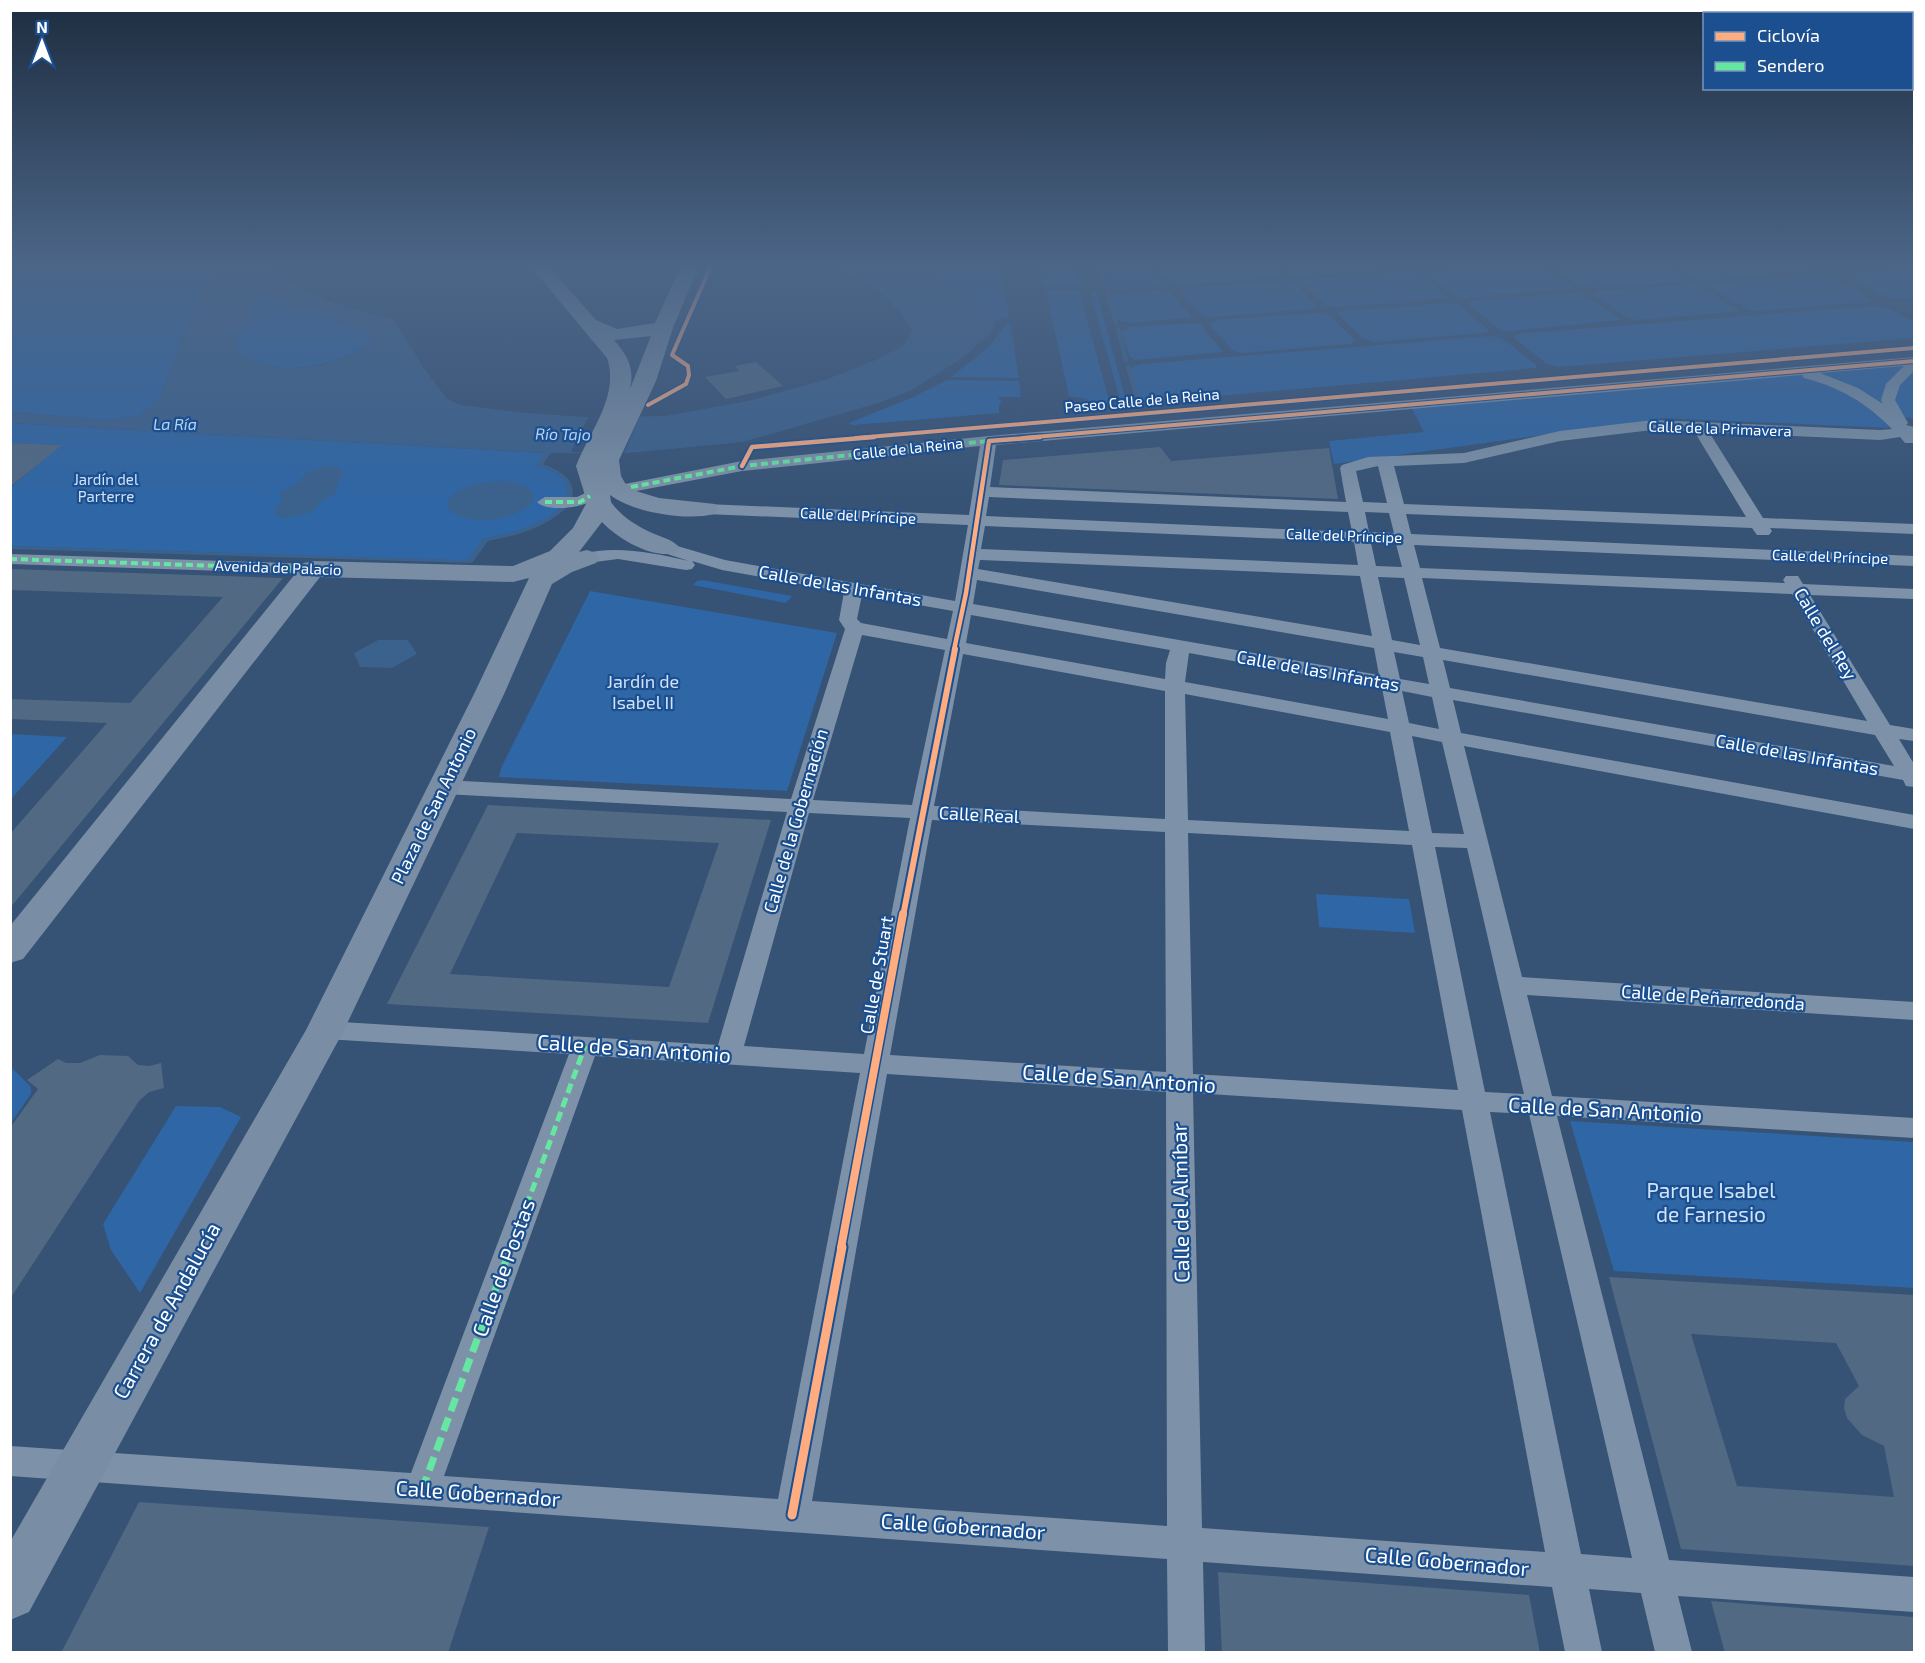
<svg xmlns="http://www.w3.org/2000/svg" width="1925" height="1663" font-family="'Exo 2',sans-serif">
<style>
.green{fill:#2f66a5}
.water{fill:#3b618d;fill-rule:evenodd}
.pier{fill:#365274}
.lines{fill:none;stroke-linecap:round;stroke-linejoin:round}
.stream{stroke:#3b618d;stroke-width:4.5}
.building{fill:#526984;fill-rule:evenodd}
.street{fill:#7d92a8;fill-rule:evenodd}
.secondary{fill:#798da4;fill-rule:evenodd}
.quiet-far2{stroke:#66e7a1;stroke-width:4;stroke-dasharray:7 4;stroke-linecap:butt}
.quiet-far1{stroke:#66e7a1;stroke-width:5;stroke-dasharray:10 5;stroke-linecap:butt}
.quiet{stroke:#66e7a1;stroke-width:7;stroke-dasharray:14 7;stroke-linecap:butt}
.cycleway-far4-casing{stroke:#1b4f8f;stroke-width:6}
.cycleway-far3-casing{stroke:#1b4f8f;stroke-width:8}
.cycleway-far2-casing{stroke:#1b4f8f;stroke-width:10}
.cycleway-far1-casing{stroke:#1b4f8f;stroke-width:11}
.cycleway-casing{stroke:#1b4f8f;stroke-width:13}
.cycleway-far4{stroke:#ffac80;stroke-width:4}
.cycleway-far3{stroke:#ffac80;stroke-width:4.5}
.cycleway-far2{stroke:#ffac80;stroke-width:6}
.cycleway-far1{stroke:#ffac80;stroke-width:8}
.cycleway{stroke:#ffac80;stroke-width:9}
.labels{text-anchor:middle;stroke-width:4.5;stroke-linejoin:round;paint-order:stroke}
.far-street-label{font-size:15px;fill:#fff;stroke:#1b4f8f}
.far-park-label{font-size:15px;fill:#cfe3fa;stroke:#1b4f8f}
.far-water-label{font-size:16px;font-style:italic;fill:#b5d3f5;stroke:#1b4f8f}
.street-label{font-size:18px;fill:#fff;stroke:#1b4f8f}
.park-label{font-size:18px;fill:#cfe3fa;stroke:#1b4f8f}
.near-street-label{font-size:21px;fill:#fff;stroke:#1b4f8f}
.near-park-label{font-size:21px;fill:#cfe3fa;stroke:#1b4f8f}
</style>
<rect width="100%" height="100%" fill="#365274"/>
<g class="green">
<path d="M10,268h204l-32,72 -23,59 -20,17 -32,4 -96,-8z"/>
<path d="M920,268h72l9,4 8,45 -12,3 2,-4 -49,-33z"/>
<path d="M1040,268h35l4,19h-35z"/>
<path d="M1105,268h44l15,17 -5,2 -45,2 -5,-5z"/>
<path d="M1157,268h119l8,8 -104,9 -8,-2z"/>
<path d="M1285,268h124l-107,9 -9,-2z"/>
<path d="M1469,268h76l28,20 -110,10 -8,-3 -28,-22z"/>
<path d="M1554,268h114l19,11 -5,3 -91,6 -11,-3z"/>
<path d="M1677,268h136l2,2 -110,10 -11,-2z"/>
<path d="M1905,268h9v31l-25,-1 -44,-24z"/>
<path d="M1412,272l8,2 27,24 -112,9 -9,-2 -25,-23 7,-3z"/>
<path d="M1820,275l10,2 42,24 -117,10 -8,-2 -40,-24z"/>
<path d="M1286,282l8,2 24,24 -110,9 -7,-3 -21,-22 7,-4z"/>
<path d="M1691,284l10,3 39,24 -103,9 -10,-3 -34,-23 6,-3z"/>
<path d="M1079,290l31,114 -16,1 -7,-6 -18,-3 -23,-105z"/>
<path d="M1159,290l12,3 21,24 -60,6 -14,-3 -7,-22 2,-3z"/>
<path d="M1096,291l30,109h-6l-30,-108z"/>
<path d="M264,293l22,14h15l69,26 2,11c-43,24 -93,36 -135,7l-1,-15 15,-21 2,-12z"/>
<path d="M1576,293l10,3 35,24 -114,11 -9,-3 -31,-25 5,-2z"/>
<path d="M1450,303l9,2 31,26 -6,2 -109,9 -11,-3 -27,-26 7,-2z"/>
<path d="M1873,306l15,2 26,14v16l-355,29 -12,-3 -34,-27 6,-3z"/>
<path d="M1322,313l7,2 27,26 -6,3 -107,9 -9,-2 -25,-27 8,-4z"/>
<path d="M1007,323h3l9,55 -68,-1 38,-30z"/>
<path d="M1194,323l7,2 22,27 -88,8 -5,-3 -9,-25 9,-5z"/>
<path d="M1491,336l12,3 33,26v3l-386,34 -12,-4 -8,-28 3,-4 9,-2z"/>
<path d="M1914,363v55l-33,-1 9,11 -227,-10 -329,46 -5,-23 95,-9 -13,-25z"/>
<path d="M947,380l72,1 2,16h-22l-1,2 4,2 -3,4v8l-146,12 -4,-2 64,-26z"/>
<path d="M10,423l535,30 -8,12c11,4 31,10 31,25 0,33 -61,44 -85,49l-15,22 -457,-15v-59l50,-42 -50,-2z"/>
<path d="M702,580l90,16 -6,7 -93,-18 4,-4z"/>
<path d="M590,591l247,42 -50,158 -288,-14 2,-9z"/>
<path d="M11,734l56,3 -56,62 -1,-65z"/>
<path d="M1316,894l93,5 6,34 -96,-6z"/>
<path d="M11,1067l20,20v7l-20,29z"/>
<path d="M176,1106l44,1 21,10 -101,176 -29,-43 -8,-26z"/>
<path d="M1570,1121l344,21v146l-300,-17z"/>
</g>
<g class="water">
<path d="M214,268h62l1,9 56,26 60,16 31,49 23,31 13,6 65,8 60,4 81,-1 82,-15 77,-21 51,-20 27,-14 10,-15c-24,-36 -36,-45 -75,-63h82l30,15 49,33 -9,17 -26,24 -54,34 -32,12 -135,39 -114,11h-78l-8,11c16,6 34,15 29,34h-5c2,-22 -12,-27 -30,-33l7,-12 -533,-30 -1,-11 97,8 32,-4 20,-17 23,-59zM264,293l22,14h15l69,26 2,11c-42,25 -93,36 -135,7l-1,-15 15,-21 2,-12z"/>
<path d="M323,467h13l6,4v3h3l-8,10 -1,9 -13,7 -10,11 -10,4 -19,3 -9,-3 1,-5h-3l10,-10 -3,-4 2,-5 16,-8 8,-10z"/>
<path d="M497,481c13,1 29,1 37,13v5c-14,23 -66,28 -85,11l-2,-8c10,-16 32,-19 50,-21z"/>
<path d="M561,507l5,1c-21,20 -50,28 -78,33l-16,22 -461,-14v-3l456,14 16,-21c28,-6 56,-12 78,-32z"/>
<path d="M378,640h30l9,14 -25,14 -32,-1 -6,-14z"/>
</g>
<path class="pier" d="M589,415l51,1 -16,37 -53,-1z"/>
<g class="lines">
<g class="stream">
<path d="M1101,268l6,22"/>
<path d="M1108,295l8,28"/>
<path d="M1118,329l8,31"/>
<path d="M1128,367l10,35"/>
</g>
</g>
<g class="building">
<path d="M756,362l27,24 -57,13 -21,-22 34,-6 -4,-5z"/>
<path d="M10,443l52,2 -52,42z"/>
<path d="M1160,447l11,14 158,-13 9,51 -339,-14 4,-25z"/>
<path d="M10,569l273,9 -273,330v-74l97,-111 -97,-4v-20l120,4 93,-106 -213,-7z"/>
<path d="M488,805l283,15 -63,203 -321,-19zM517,833l202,10 -50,144 -219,-13z"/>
<path d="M100,1055l28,1 10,9 11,1 12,-3 3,25 -15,4 -10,9 -129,198v-171l28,-39 -11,-9 31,-21 8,4h14z"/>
<path d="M1609,1277l305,18v271l-233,-17zM1691,1334l145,9 23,43 -14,13 -1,9 3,10 15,17 22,11 10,51 -157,-11z"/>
<path d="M139,1502l350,25 -41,126h-387z"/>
<path d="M1218,1572l311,23 11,58h-318z"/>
<path d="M1711,1601l203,16v36h-189z"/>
</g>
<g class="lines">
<g class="street">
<path d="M1914,357v14l-14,14 -5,15 13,23 -2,2 8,2v16h-9l-5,-6 -20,3 -171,-8 54,86 151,6v10l-144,-6 2,3 -3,4h-12l-5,-7 -346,-14 5,20 503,22v10l-500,-21 6,23 365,15 -2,-3 3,-4h12l5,8 111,5v10l-104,-4 80,130 24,4v12l-15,-2 15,25v23l-8,-1 -3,-6 -450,-80 8,33 453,82v14l-450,-83 58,231 392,25v18l-387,-25 25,101 362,22v20l-357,-22 112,444 245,17v35l-236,-16 14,56h-37l-14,-59 -52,-4 13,63h-37l-13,-65 -349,-25 2,90h-37l-1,-93 -1157,-83v-30l401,27 158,-419 -244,-15 -9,-3 -4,-6 4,-6 9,-3 393,24 69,-233 -343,-18 -8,-2 -3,-5 3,-5 8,-2 347,19 54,-170 -6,-9 5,-28 -122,-22 -30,-9 3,4 -3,4 -6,1 -68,-11 -31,4 -6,-1 -3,-4 3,-4c35,-9 73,-1 108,7l-28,-9 -3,-4 3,-4 6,-1 58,17 230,41 13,-76 -262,-11 -8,-5 8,-5 263,11 11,-69 -238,25 -111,21 -6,-2 -2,-3 2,-3 117,-23 247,-25zM1904,366l-18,18 -5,16 2,4 -25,-16 -38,-15zM1802,375l2,3c35,9 63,25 88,51l-12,1 -228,-10 -92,11 -96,22 -96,4 -26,8 -2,3 6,34 -356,-15 6,-42zM1652,430l42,1 52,86 -342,-13 -10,-38 70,-3 96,-22zM1378,466l9,37 -24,-1 -7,-31zM989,497l359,15 4,20 -366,-16zM1365,512l24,1 5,20 -25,-1zM985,526l369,16 4,23 -377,-16zM1371,543l25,1 6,23 -26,-1zM980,560l380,16 12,60 -394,-67zM1378,577l26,1 16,67 -28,-5zM1422,578l370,16 75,127 -427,-73zM977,580l397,68 5,27 -406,-71zM862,595l91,16 -6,28 -86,-16 -4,-4zM971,615l199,35 -4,13 -1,16 -199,-36zM862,635l83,15 -33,155 -99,-5zM1394,652l29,5 6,27 -29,-5zM1189,653l193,35 6,31 -203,-37zM963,654l202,37v128l-231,-13zM1443,660l432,75 19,31 -444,-78zM1402,691l30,6 7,32 -30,-6zM1185,694l205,38 19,99 -221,-11zM1412,736l30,6 22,92 -32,-1zM809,813l101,5 -46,236 -120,-8zM932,820l233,12 1,240 -276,-17zM1188,833l224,12 46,245 -265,-16zM1435,847l32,1 57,246 -39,-2zM595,1056l265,17 -82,426 -334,-23zM887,1074l279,18 1,434 -355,-25zM1193,1093l269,17 83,442 -343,-24zM1490,1112l39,2 103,444 -51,-4z"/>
<path d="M590,491l8,5c-9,12 -51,17 -61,6l8,-5h32z"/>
<path d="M10,554l303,10 6,1 3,4 -3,4 -6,1 -303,-10z"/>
</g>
<path class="secondary" d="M532,268h18l46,52 21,9 38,-6 25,-55h18l-25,60 -17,53 -37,79 2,16 4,7 11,8 23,7 56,6 3,5 -3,5c-29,7 -81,-1 -105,-19l1,7c10,14 24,23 39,30 10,5 23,7 30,16l-4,5c-24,6 -58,-14 -74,-31l-23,30 8,-2 9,3 4,5 -4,5 -24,9 -20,12 -47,108 -161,338 -315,582 -19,8v-78l296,-512 169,-338 54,-114 -16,4 -193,-5 -297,382 -13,4v-37l294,-363 9,-2 200,5 37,-15 23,-23 14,-26 -11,-36c13,-34 44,-70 31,-108zM651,336l-21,53c5,-21 -3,-34 -16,-49z"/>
<g class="quiet-far2">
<path d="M631,487l111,-21 247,-25"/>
<path d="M545,502h35l10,-6"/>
<path d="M10,559l303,10"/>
</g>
<path class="quiet-far1" d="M511,1248l74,-202"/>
<path class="quiet" d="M422,1490l89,-243"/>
<g class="cycleway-far4-casing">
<g id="cycleway-far4">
<path d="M648,405l38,-21 3,-9 -1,-9 -16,-11 38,-87"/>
<path d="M856,438l1058,-90"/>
<path d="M1023,438l891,-77"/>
</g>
</g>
<g class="cycleway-far3-casing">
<g id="cycleway-far3">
<path d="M742,466l10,-19 122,-10"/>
<path d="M954,650l12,-57 23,-152 51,-4"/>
</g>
</g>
<g class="cycleway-far2-casing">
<path id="cycleway-far2" d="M903,916l52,-267"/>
</g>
<g class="cycleway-far1-casing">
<path id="cycleway-far1" d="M841,1248l62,-334"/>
</g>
<g class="cycleway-casing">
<path id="cycleway" d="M792,1515l50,-268"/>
</g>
<use href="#cycleway-far4" class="cycleway-far4"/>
<use href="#cycleway-far3" class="cycleway-far3"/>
<use href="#cycleway-far2" class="cycleway-far2"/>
<use href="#cycleway-far1" class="cycleway-far1"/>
<use href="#cycleway" class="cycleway"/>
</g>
<linearGradient id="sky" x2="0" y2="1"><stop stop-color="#1e2d40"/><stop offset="0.53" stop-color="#4c6688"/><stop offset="1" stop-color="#4c6688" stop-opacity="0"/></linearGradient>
<rect width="1925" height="501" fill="url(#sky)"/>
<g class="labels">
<g class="far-street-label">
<text transform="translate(1142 401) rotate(-5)" y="5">Paseo Calle de la Reina</text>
<text transform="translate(1720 429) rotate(2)" y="5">Calle de la Primavera</text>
<text transform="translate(908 449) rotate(-6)" y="5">Calle de la Reina</text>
<text transform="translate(858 516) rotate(3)" y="5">Calle del Príncipe</text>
<text transform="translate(1344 536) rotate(2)" y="5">Calle del Príncipe</text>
<text transform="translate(1830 557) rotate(2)" y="5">Calle del Príncipe</text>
<text transform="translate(278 568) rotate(2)" y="5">Avenida de Palacio</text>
</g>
<g class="far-park-label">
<text x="106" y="485">Jardín del<tspan x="106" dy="17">Parterre</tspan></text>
</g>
<g class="far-water-label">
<text x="175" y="430">La Ría</text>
<text transform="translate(563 434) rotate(1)" y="6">Río Tajo</text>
</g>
<g class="street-label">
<text transform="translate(840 586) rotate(10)" y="6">Calle de las Infantas</text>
<text transform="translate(1825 634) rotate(59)" y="6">Calle del Rey</text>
<text transform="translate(1318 671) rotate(10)" y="6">Calle de las Infantas</text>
<text transform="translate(1797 755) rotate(10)" y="6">Calle de las Infantas</text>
<text transform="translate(434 806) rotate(-64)" y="6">Plaza de San Antonio</text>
<text transform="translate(979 815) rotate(3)" y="6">Calle Real</text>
<text transform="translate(796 821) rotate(-74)" y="6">Calle de la Gobernación</text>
<text transform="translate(877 975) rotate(-80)" y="6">Calle de Stuart</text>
<text transform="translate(1713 998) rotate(4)" y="6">Calle de Peñarredonda</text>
</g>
<g class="park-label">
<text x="643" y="688">Jardín de<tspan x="643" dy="21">Isabel II</tspan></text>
</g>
<g class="near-street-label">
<text transform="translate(634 1049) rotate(4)" y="7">Calle de San Antonio</text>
<text transform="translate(1119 1079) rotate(4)" y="7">Calle de San Antonio</text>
<text transform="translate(1605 1110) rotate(3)" y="7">Calle de San Antonio</text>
<text transform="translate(1181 1203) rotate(-91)" y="7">Calle del Almíbar</text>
<text transform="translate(504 1268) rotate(-70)" y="7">Calle de Postas</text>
<text transform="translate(167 1311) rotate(-61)" y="7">Carrera de Andalucía</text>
<text transform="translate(478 1494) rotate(4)" y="7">Calle Gobernador</text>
<text transform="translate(963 1527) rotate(4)" y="7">Calle Gobernador</text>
<text transform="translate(1447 1562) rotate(5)" y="7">Calle Gobernador</text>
</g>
<g class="near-park-label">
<text x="1711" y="1198">Parque Isabel<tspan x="1711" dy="24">de Farnesio</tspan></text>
</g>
</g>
<rect width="1925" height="1663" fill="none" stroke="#ffffff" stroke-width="24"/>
<rect x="1703" y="12" width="210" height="78" fill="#1b4f8f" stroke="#7695bc" stroke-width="1.5"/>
<rect x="1715" y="32" width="30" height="9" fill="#ffac80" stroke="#7695bc" stroke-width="1.5"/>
<text x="1757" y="42" font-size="18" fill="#ffffff">Ciclovía</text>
<rect x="1715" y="62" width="30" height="9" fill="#66e7a1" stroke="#7695bc" stroke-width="1.5"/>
<text x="1757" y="72" font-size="18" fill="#ffffff">Sendero</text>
<g transform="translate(42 42)" stroke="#1b4f8f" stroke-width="4.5" paint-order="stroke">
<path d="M0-4.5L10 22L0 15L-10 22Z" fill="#ffffff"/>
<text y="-9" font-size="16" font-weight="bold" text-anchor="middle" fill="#ffffff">N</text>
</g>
</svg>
